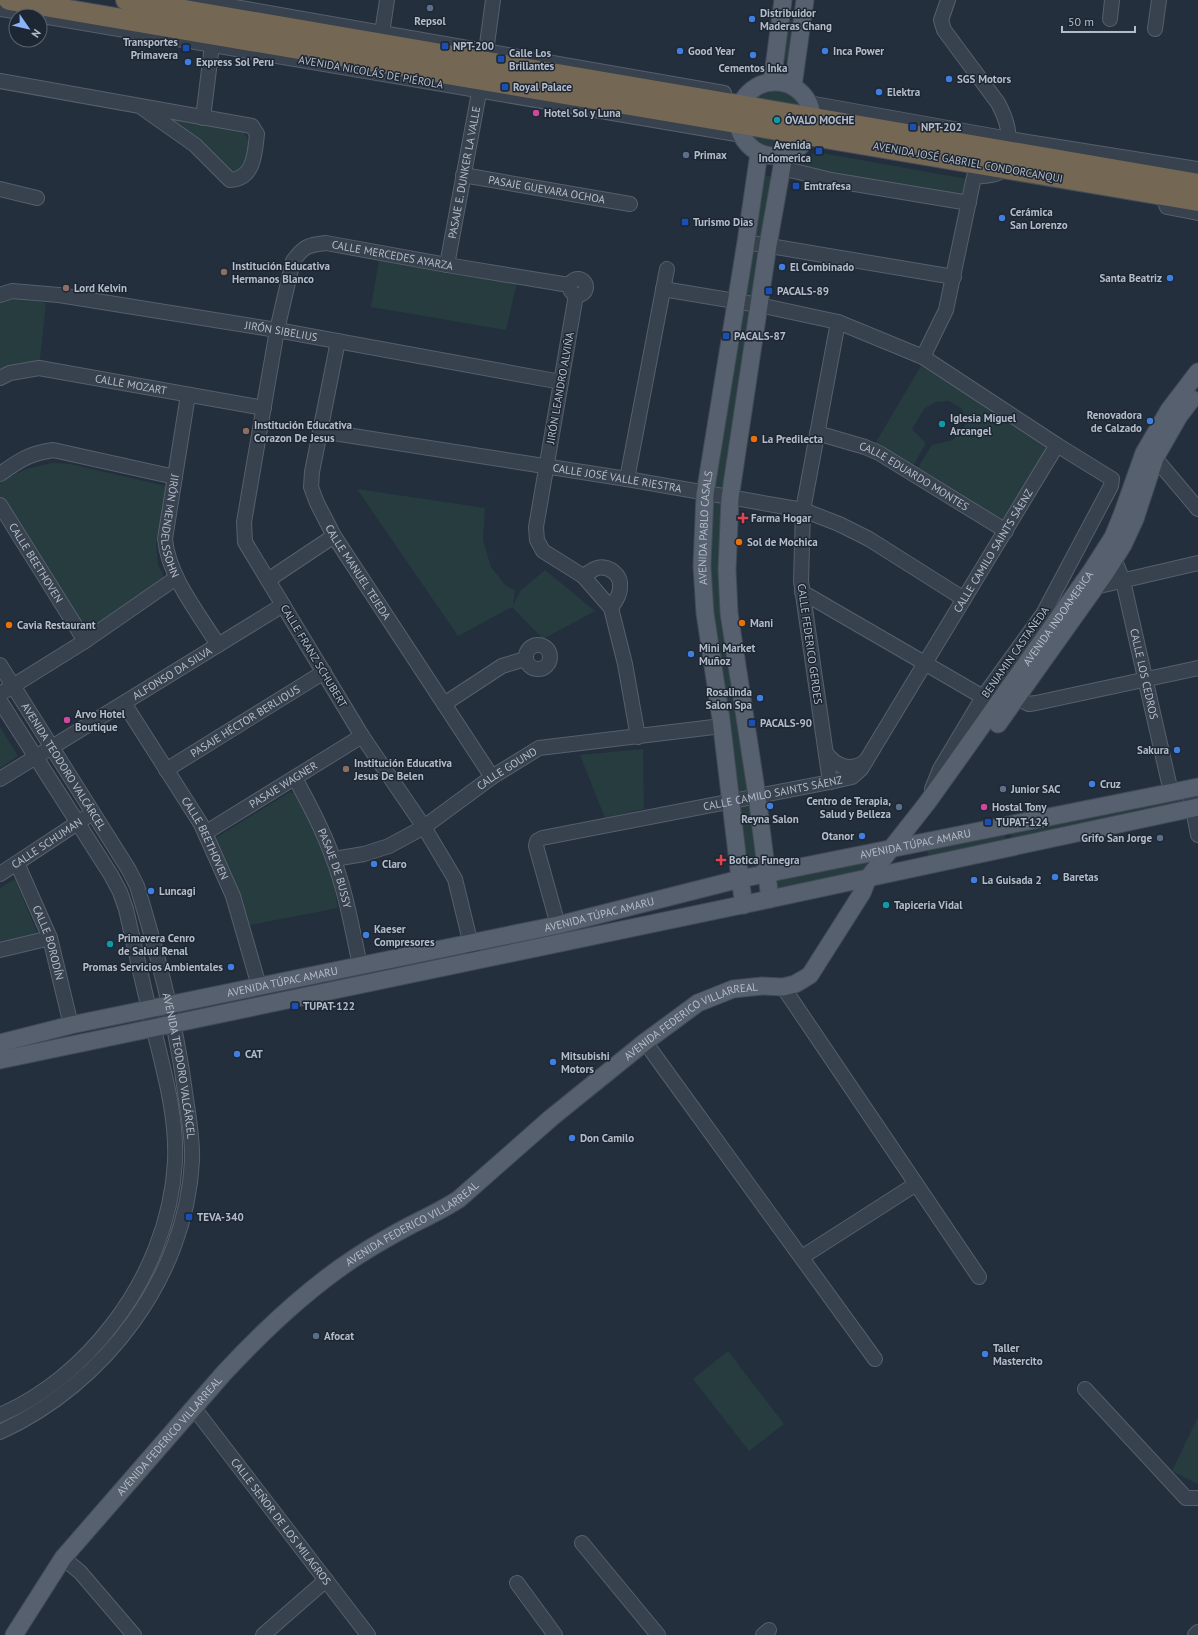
<svg xmlns="http://www.w3.org/2000/svg" width="1198" height="1635" font-family="'PT Sans',sans-serif">
<style>
.green{fill:#263c3f}
.lines{fill:none;stroke-linecap:round;stroke-linejoin:round}
.minor-casing{stroke:#565f6c;stroke-width:16}
.major-casing{stroke:#414a57;stroke-width:19}
.highway-casing{stroke:#434c59;stroke-width:22}
.minor{stroke:#38414e;stroke-width:14}
.major{stroke:#56606e;stroke-width:17}
.highway{stroke:#746855;stroke-width:20}
.service-dot{fill:#5c6f8a;stroke:#1d2633;stroke-width:1.5}
.shop-dot{fill:#3f7fe0;stroke:#1d2633;stroke-width:1.5}
.transit-dot{fill:#1a4fb4;stroke:#1d2633;stroke-width:1.5}
.hotel-dot{fill:#d1479c;stroke:#1d2633;stroke-width:1.5}
.culture-dot{fill:#0f9aa8;stroke:#1d2633;stroke-width:1.5}
.education-dot{fill:#8d6e63;stroke:#1d2633;stroke-width:1.5}
.food-dot{fill:#e8710a;stroke:#1d2633;stroke-width:1.5}
.health-dot{fill:#e0444e;stroke:#1d2633;stroke-width:1.5}
.labels{text-anchor:middle;stroke-width:3;stroke-linejoin:round;paint-order:stroke}
.poi-label{font-size:11px;font-weight:bold;fill:#b4bcc9;stroke:#1d2633;text-anchor:start}
.street-label{font-size:11px;fill:#b4bcc9;stroke:#1d2633}
</style>
<rect width="100%" height="100%" fill="#242f3e"/>
<g class="green">
<path d="M784,18l13,3 -7,40 -12,-2z"/>
<path d="M780,90c12,4 20,8 28,20l-57,-9c7,-10 17,-10 29,-11z"/>
<path d="M156,116l81,11 7,5 5,10 -5,25 -8,12z"/>
<path d="M745,128l54,14c-18,9 -45,6 -54,-14z"/>
<path d="M816,152l151,27 -3,17 -169,-30z"/>
<path d="M762,175l14,2 -17,121 -15,-2z"/>
<path d="M379,259l138,23 -11,48 -135,-23z"/>
<path d="M12,291l11,8 23,4 -7,65 -39,8v-76z"/>
<path d="M742,307l13,2 -27,183 -13,-1z"/>
<path d="M921,366l134,78 -49,84 -92,-54 18,-29 21,-5 13,-16 -4,-15 -13,-8 -13,1 -12,7 -12,20 14,14 -13,23 -35,-20 -2,-4z"/>
<path d="M52,463l18,1 96,22 -2,26 -8,30 2,23 5,9v9l-79,49 -84,-136v-14l26,-13z"/>
<path d="M357,489l128,19 -2,32 8,27 15,19 9,4 -2,15 8,-15 24,-20 50,41 -52,28 -31,-32 -54,29z"/>
<path d="M712,497l15,2 -5,92 32,200 -17,4 -28,-203z"/>
<path d="M0,727l18,29 -18,12z"/>
<path d="M643,749l1,60 -39,9 -25,-63z"/>
<path d="M290,792l6,2 27,54 8,21 7,39 -93,18 -31,-87z"/>
<path d="M1183,792l2,12 -173,36 -2,-12z"/>
<path d="M754,799l9,70 -16,3 -9,-71z"/>
<path d="M1004,830l2,13 -77,16 -3,-12z"/>
<path d="M866,860l3,12 -91,21 -2,-13z"/>
<path d="M15,879l23,56 -38,9v-56z"/>
<path d="M728,1351l56,73 -35,27 -56,-72z"/>
<path d="M1198,1417v67l-26,-13z"/>
</g>
<g class="lines">
<g class="minor-casing">
<g id="minor">
<path d="M195,0l529,93"/>
<path d="M0,9l742,126"/>
<path d="M1110,19l2,-19"/>
<path d="M1155,29l4,-29"/>
<path d="M382,33l5,-33"/>
<path d="M485,59l8,-59"/>
<path d="M0,81l252,45 5,8c-2,19 -3,45 -27,46l-35,-35 -54,-38"/>
<path d="M809,103l200,36 189,30"/>
<path d="M203,118l10,-81"/>
<path d="M782,168l49,12 138,23"/>
<path id="s1" d="M463,175l167,29"/>
<path d="M0,189l37,9"/>
<path d="M1162,195l5,12 31,6"/>
<path d="M746,242l208,35"/>
<path id="s2" d="M447,265l34,-183"/>
<circle cx="578" cy="287" r="8"/>
<path d="M663,289l96,16 79,17 85,35 134,88 55,34 -1,7 -68,128 -60,83 -43,72 -8,20"/>
<path id="s3" d="M0,295l12,-4 47,4 218,35 284,52"/>
<path d="M576,295l-40,232 1,13 6,11 40,25 28,32 14,56 13,73"/>
<path id="s4" d="M338,341l-26,131 -1,15 6,16 17,33 158,241"/>
<path d="M923,357l23,-47 28,-133c7,-1 19,-1 24,-4 6,-4 6,-11 8,-17 5,-22 2,-34 -8,-53l-54,-73 -3,-10 7,-20"/>
<path id="s5" d="M0,378l10,-5 29,-5 225,40"/>
<path id="s6" d="M188,395l-23,144c4,39 33,73 53,106"/>
<path id="s7" d="M321,431l306,48 176,31 36,14 30,15 95,60"/>
<path id="s8" d="M817,433l48,14 14,6 127,78"/>
<path d="M1147,454l8,4 43,51"/>
<path d="M0,474c20,-14 28,-20 53,-24l122,27"/>
<path d="M627,479l40,-210"/>
<path id="s9" d="M0,505l85,136"/>
<path id="s10" d="M1114,558l9,23 48,211"/>
<path d="M583,576c4,-2 9,-6 14,-8 12,-3 25,7 23,20 0,7 -5,14 -9,20"/>
<path d="M268,580l66,-44"/>
<path d="M1095,587l103,-24"/>
<path d="M802,592l181,105"/>
<circle cx="538" cy="657" r="12"/>
<path id="s11" d="M0,665l129,205 8,16c20,65 39,138 48,206 3,22 8,46 7,69 -6,116 -87,223 -192,271"/>
<path d="M0,694l85,-53 91,-63"/>
<path d="M1017,698l12,6 7,-1 162,-35"/>
<path d="M0,701l111,174 9,17 6,17c9,40 18,80 28,121 10,42 23,86 21,131 -3,59 -27,118 -63,164 -29,38 -68,71 -112,90"/>
<path id="s12" d="M124,703l77,121 32,72 26,90"/>
<path d="M444,704l58,-38 23,-7"/>
<path d="M826,753c11,14 24,19 40,8"/>
<path id="s13" d="M166,770l158,-98"/>
<path id="s14" d="M295,778c14,26 28,52 38,80 13,34 19,71 27,107"/>
<path id="s15" d="M0,779l283,-174"/>
<path d="M830,782l-29,-201 2,-71 35,-188"/>
<path d="M1189,789l9,46"/>
<path id="s16" d="M205,833l157,-97"/>
<path id="s17" d="M334,859l30,-5 25,-8 35,-19 68,-50 47,-29 183,-22"/>
<path id="s18" d="M17,863l33,75 21,87"/>
<path id="s19" d="M0,874l85,-56"/>
<path id="s20" d="M558,925l-22,-79 1,-5 5,-3 288,-56 22,-5 9,-8 196,-324"/>
<path d="M0,950l50,-12"/>
<path id="s21" d="M473,953l-18,-74 -31,-52 -62,-91 -117,-194 -1,-20 33,-192 16,-69c11,-15 15,-16 33,-18l121,22 122,20"/>
<path d="M783,987l196,290"/>
<path d="M645,1042l230,317"/>
<path d="M802,1257l114,-73"/>
<path d="M1085,1389l101,109h12"/>
<path id="s22" d="M194,1408l174,227"/>
<path d="M582,1543l76,92"/>
<path d="M63,1558l17,14 54,63"/>
<path d="M517,1583l38,52"/>
<path d="M263,1635l63,-55"/>
<path d="M763,1635l6,-5"/>
<path d="M1195,1635l3,-3"/>
</g>
</g>
<g class="major-casing">
<g id="major">
<path d="M772,82l11,-82"/>
<circle cx="775" cy="119" r="37"/>
<path d="M793,86l12,-86"/>
<path d="M998,724l108,-152 17,-27 12,-26 20,-61 24,-42 13,-17"/>
<path d="M770,899l-13,-103 -28,-183 -2,-43 3,-72 38,-253 16,-90"/>
<path id="s23" d="M744,905l-4,-26 -19,-160 -16,-106 -3,-47 3,-72 41,-252 13,-89"/>
<path id="s24" d="M0,1043l71,-18 487,-100 182,-46 458,-92"/>
<path d="M0,1060l770,-161 428,-92"/>
<path id="s25" d="M14,1635l49,-77 161,-185c40,-43 83,-84 132,-116 17,-11 36,-22 55,-32 16,-8 33,-16 48,-26l92,-81 94,-76 53,-39 35,-14 29,-3 21,1 12,-3 7,-4 8,-5 52,-82 6,-15 59,-75 35,-49 128,-181 23,-36 9,-22 22,-62 25,-43 29,-38"/>
</g>
</g>
<g class="highway-casing">
<g id="highway">
<path d="M9,0l1189,201"/>
<path d="M126,0l1072,184"/>
</g>
</g>
<use href="#minor" class="minor"/>
<use href="#major" class="major"/>
<use href="#highway" class="highway"/>
</g>
<g class="service-dot">
<circle cx="430" cy="8" r="4"/>
<circle cx="686" cy="155" r="4"/>
<circle cx="1003" cy="789" r="4"/>
<circle cx="899" cy="807" r="4"/>
<circle cx="1160" cy="838" r="4"/>
<circle cx="316" cy="1336" r="4"/>
</g>
<g class="shop-dot">
<circle cx="752" cy="19" r="4"/>
<circle cx="680" cy="51" r="4"/>
<circle cx="825" cy="51" r="4"/>
<circle cx="753" cy="55" r="4"/>
<circle cx="188" cy="62" r="4"/>
<circle cx="949" cy="79" r="4"/>
<circle cx="879" cy="92" r="4"/>
<circle cx="1002" cy="218" r="4"/>
<circle cx="782" cy="267" r="4"/>
<circle cx="1170" cy="278" r="4"/>
<circle cx="1150" cy="421" r="4"/>
<circle cx="691" cy="654" r="4"/>
<circle cx="760" cy="698" r="4"/>
<circle cx="1177" cy="750" r="4"/>
<circle cx="1092" cy="784" r="4"/>
<circle cx="770" cy="806" r="4"/>
<circle cx="862" cy="836" r="4"/>
<circle cx="374" cy="864" r="4"/>
<circle cx="1055" cy="877" r="4"/>
<circle cx="974" cy="880" r="4"/>
<circle cx="151" cy="891" r="4"/>
<circle cx="366" cy="935" r="4"/>
<circle cx="231" cy="967" r="4"/>
<circle cx="237" cy="1054" r="4"/>
<circle cx="553" cy="1062" r="4"/>
<circle cx="572" cy="1138" r="4"/>
<circle cx="985" cy="1354" r="4"/>
</g>
<g class="transit-dot">
<rect x="441" y="42" width="8" height="8" rx="2"/>
<rect x="182" y="44" width="8" height="8" rx="2"/>
<rect x="497" y="55" width="8" height="8" rx="2"/>
<rect x="501" y="83" width="8" height="8" rx="2"/>
<rect x="909" y="123" width="8" height="8" rx="2"/>
<rect x="815" y="147" width="8" height="8" rx="2"/>
<rect x="792" y="182" width="8" height="8" rx="2"/>
<rect x="681" y="218" width="8" height="8" rx="2"/>
<rect x="765" y="287" width="8" height="8" rx="2"/>
<rect x="722" y="332" width="8" height="8" rx="2"/>
<rect x="748" y="719" width="8" height="8" rx="2"/>
<rect x="984" y="818" width="8" height="8" rx="2"/>
<rect x="291" y="1002" width="8" height="8" rx="2"/>
<rect x="185" y="1213" width="8" height="8" rx="2"/>
</g>
<g class="hotel-dot">
<circle cx="536" cy="113" r="4"/>
<circle cx="67" cy="720" r="4"/>
<circle cx="984" cy="807" r="4"/>
</g>
<g class="culture-dot">
<circle cx="777" cy="120" r="4"/>
<circle cx="942" cy="424" r="4"/>
<circle cx="886" cy="905" r="4"/>
<circle cx="110" cy="944" r="4"/>
</g>
<g class="education-dot">
<circle cx="224" cy="272" r="4"/>
<circle cx="66" cy="288" r="4"/>
<circle cx="246" cy="431" r="4"/>
<circle cx="346" cy="769" r="4"/>
</g>
<g class="food-dot">
<circle cx="754" cy="439" r="4"/>
<circle cx="739" cy="542" r="4"/>
<circle cx="742" cy="623" r="4"/>
<circle cx="9" cy="625" r="4"/>
</g>
<g class="health-dot">
<path d="M741 512h4v4h4v4h-4v4h-4v-4h-4v-4h4z"/>
<path d="M719 854h4v4h4v4h-4v4h-4v-4h-4v-4h4z"/>
</g>
<g class="labels">
<g class="poi-label">
<text x="760" y="17">Distribuidor<tspan x="760" dy="13">Maderas Chang</tspan></text>
<text x="430" y="25" text-anchor="middle">Repsol</text>
<text x="178" y="46" text-anchor="end">Transportes<tspan x="178" dy="13">Primavera</tspan></text>
<text x="453" y="50">NPT-200</text>
<text x="688" y="55">Good Year</text>
<text x="833" y="55">Inca Power</text>
<text x="509" y="57">Calle Los<tspan x="509" dy="13">Brillantes</tspan></text>
<text x="196" y="66">Express Sol Peru</text>
<text x="753" y="72" text-anchor="middle">Cementos Inka</text>
<text x="957" y="83">SGS Motors</text>
<text x="513" y="91">Royal Palace</text>
<text x="887" y="96">Elektra</text>
<text x="544" y="117">Hotel Sol y Luna</text>
<text x="785" y="124">ÓVALO MOCHE</text>
<text x="921" y="131">NPT-202</text>
<text x="811" y="149" text-anchor="end">Avenida<tspan x="811" dy="13">Indomerica</tspan></text>
<text x="694" y="159">Primax</text>
<text x="804" y="190">Emtrafesa</text>
<text x="1010" y="216">Cerámica<tspan x="1010" dy="13">San Lorenzo</tspan></text>
<text x="693" y="226">Turismo Dias</text>
<text x="232" y="270">Institución Educativa<tspan x="232" dy="13">Hermanos Blanco</tspan></text>
<text x="790" y="271">El Combinado</text>
<text x="1162" y="282" text-anchor="end">Santa Beatriz</text>
<text x="74" y="292">Lord Kelvin</text>
<text x="777" y="295">PACALS-89</text>
<text x="734" y="340">PACALS-87</text>
<text x="1142" y="419" text-anchor="end">Renovadora<tspan x="1142" dy="13">de Calzado</tspan></text>
<text x="950" y="422">Iglesia Miguel<tspan x="950" dy="13">Arcangel</tspan></text>
<text x="254" y="429">Institución Educativa<tspan x="254" dy="13">Corazon De Jesus</tspan></text>
<text x="762" y="443">La Predilecta</text>
<text x="751" y="522">Farma Hogar</text>
<text x="747" y="546">Sol de Mochica</text>
<text x="750" y="627">Mani</text>
<text x="17" y="629">Cavia Restaurant</text>
<text x="699" y="652">Mini Market<tspan x="699" dy="13">Muñoz</tspan></text>
<text x="752" y="696" text-anchor="end">Rosalinda<tspan x="752" dy="13">Salon Spa</tspan></text>
<text x="75" y="718">Arvo Hotel<tspan x="75" dy="13">Boutique</tspan></text>
<text x="760" y="727">PACALS-90</text>
<text x="1169" y="754" text-anchor="end">Sakura</text>
<text x="354" y="767">Institución Educativa<tspan x="354" dy="13">Jesus De Belen</tspan></text>
<text x="1100" y="788">Cruz</text>
<text x="1011" y="793">Junior SAC</text>
<text x="891" y="805" text-anchor="end">Centro de Terapia,<tspan x="891" dy="13">Salud y Belleza</tspan></text>
<text x="992" y="811">Hostal Tony</text>
<text x="770" y="823" text-anchor="middle">Reyna Salon</text>
<text x="996" y="826">TUPAT-124</text>
<text x="854" y="840" text-anchor="end">Otanor</text>
<text x="1152" y="842" text-anchor="end">Grifo San Jorge</text>
<text x="729" y="864">Botica Funegra</text>
<text x="382" y="868">Claro</text>
<text x="1063" y="881">Baretas</text>
<text x="982" y="884">La Guisada 2</text>
<text x="159" y="895">Luncagi</text>
<text x="894" y="909">Tapiceria Vidal</text>
<text x="374" y="933">Kaeser<tspan x="374" dy="13">Compresores</tspan></text>
<text x="118" y="942">Primavera Cenro<tspan x="118" dy="13">de Salud Renal</tspan></text>
<text x="223" y="971" text-anchor="end">Promas Servicios Ambientales</text>
<text x="303" y="1010">TUPAT-122</text>
<text x="245" y="1058">CAT</text>
<text x="561" y="1060">Mitsubishi<tspan x="561" dy="13">Motors</tspan></text>
<text x="580" y="1142">Don Camilo</text>
<text x="197" y="1221">TEVA-340</text>
<text x="324" y="1340">Afocat</text>
<text x="993" y="1352">Taller<tspan x="993" dy="13">Mastercito</tspan></text>
</g>
<g class="street-label">
<text transform="translate(371 72) rotate(10)" y="4">AVENIDA NICOLÁS DE PIÉROLA</text>
<text transform="translate(968 162) rotate(10)" y="4">AVENIDA JOSÉ GABRIEL CONDORCANQUI</text>
<text dy="4" stroke="none"><textPath href="#s2" startOffset="94">PASAJE E. DUNKER LA VALLE</textPath></text>
<text dy="4" stroke="none"><textPath href="#s1" startOffset="85">PASAJE GUEVARA OCHOA</textPath></text>
<text dy="4" stroke="none"><textPath href="#s21" startOffset="866">CALLE MERCEDES AYARZA</textPath></text>
<text dy="4" stroke="none"><textPath href="#s3" startOffset="285">JIRÓN SIBELIUS</textPath></text>
<text dy="4" stroke="none"><textPath href="#s5" startOffset="134">CALLE MOZART</textPath></text>
<text transform="translate(560 388) rotate(-80)" y="4">JIRÓN LEANDRO ALVIÑA</text>
<text dy="4" stroke="none"><textPath href="#s8" startOffset="107">CALLE EDUARDO MONTES</textPath></text>
<text dy="4" stroke="none"><textPath href="#s7" startOffset="300">CALLE JOSÉ VALLE RIESTRA</textPath></text>
<text dy="4" stroke="none"><textPath href="#s6" startOffset="133">JIRÓN MENDELSSOHN</textPath></text>
<text dy="4" stroke="none"><textPath href="#s23" startOffset="380">AVENIDA PABLO CASALS</textPath></text>
<text dy="4" stroke="none"><textPath href="#s20" startOffset="676">CALLE CAMILO SAINTS SÁENZ</textPath></text>
<text dy="4" stroke="none"><textPath href="#s9" startOffset="68">CALLE BEETHOVEN</textPath></text>
<text dy="4" stroke="none"><textPath href="#s4" startOffset="246">CALLE MANUEL TEJEDA</textPath></text>
<text dy="4" stroke="none"><textPath href="#s25" startOffset="1493">AVENIDA INDOAMERICA</textPath></text>
<text transform="translate(810 644) rotate(82)" y="4">CALLE FEDERICO GERDES</text>
<text transform="translate(1015 652) rotate(-55)" y="4">BENJAMIN CASTAÑEDA</text>
<text transform="translate(314 656) rotate(59)" y="4">CALLE FRANZ SCHUBERT</text>
<text dy="4" stroke="none"><textPath href="#s15" startOffset="202">ALFONSO DA SILVA</textPath></text>
<text dy="4" stroke="none"><textPath href="#s10" startOffset="120">CALLE LOS CEDROS</textPath></text>
<text dy="4" stroke="none"><textPath href="#s13" startOffset="93">PASAJE HÉCTOR BERLIOUS</textPath></text>
<text dy="4" stroke="none"><textPath href="#s11" startOffset="120">AVENIDA TEODORO VALCÁRCEL</textPath></text>
<text dy="4" stroke="none"><textPath href="#s17" startOffset="198">CALLE GOUND</textPath></text>
<text dy="4" stroke="none"><textPath href="#s16" startOffset="92">PASAJE WAGNER</textPath></text>
<text dy="4" stroke="none"><textPath href="#s20" startOffset="328">CALLE CAMILO SAINTS SÁENZ</textPath></text>
<text dy="4" stroke="none"><textPath href="#s12" startOffset="158">CALLE BEETHOVEN</textPath></text>
<text dy="4" stroke="none"><textPath href="#s24" startOffset="937">AVENIDA TÚPAC AMARU</textPath></text>
<text dy="4" stroke="none"><textPath href="#s19" startOffset="56">CALLE SCHUMAN</textPath></text>
<text dy="4" stroke="none"><textPath href="#s14" startOffset="99">PASAJE DE BUSSY</textPath></text>
<text dy="4" stroke="none"><textPath href="#s24" startOffset="613">AVENIDA TÚPAC AMARU</textPath></text>
<text dy="4" stroke="none"><textPath href="#s18" startOffset="86">CALLE BORODÍN</textPath></text>
<text dy="4" stroke="none"><textPath href="#s24" startOffset="289">AVENIDA TÚPAC AMARU</textPath></text>
<text dy="4" stroke="none"><textPath href="#s25" startOffset="926">AVENIDA FEDERICO VILLARREAL</textPath></text>
<text dy="4" stroke="none"><textPath href="#s11" startOffset="445">AVENIDA TEODORO VALCÁRCEL</textPath></text>
<text dy="4" stroke="none"><textPath href="#s25" startOffset="578">AVENIDA FEDERICO VILLARREAL</textPath></text>
<text dy="4" stroke="none"><textPath href="#s25" startOffset="253">AVENIDA FEDERICO VILLARREAL</textPath></text>
<text dy="4" stroke="none"><textPath href="#s22" startOffset="143">CALLE SEÑOR DE LOS MILAGROS</textPath></text>
</g>
</g>
<g transform="translate(28 28) rotate(124)"><circle r="19" fill="#1d2633" stroke="#59626f"/>
<path d="M0-3L7 15L0 10L-7 15Z" fill="#8ab4f8"/>
<text y="-6" font-size="11" font-weight="bold" text-anchor="middle" fill="#b4bcc9">N</text>
</g>
<path d="M1062 26v6h73v-6" fill="none" stroke="#b4bcc9" stroke-width="2"/>
<text x="1068" y="26" font-size="12" fill="#b4bcc9" stroke="#1d2633" stroke-width="3" paint-order="stroke">50 m</text>
</svg>
